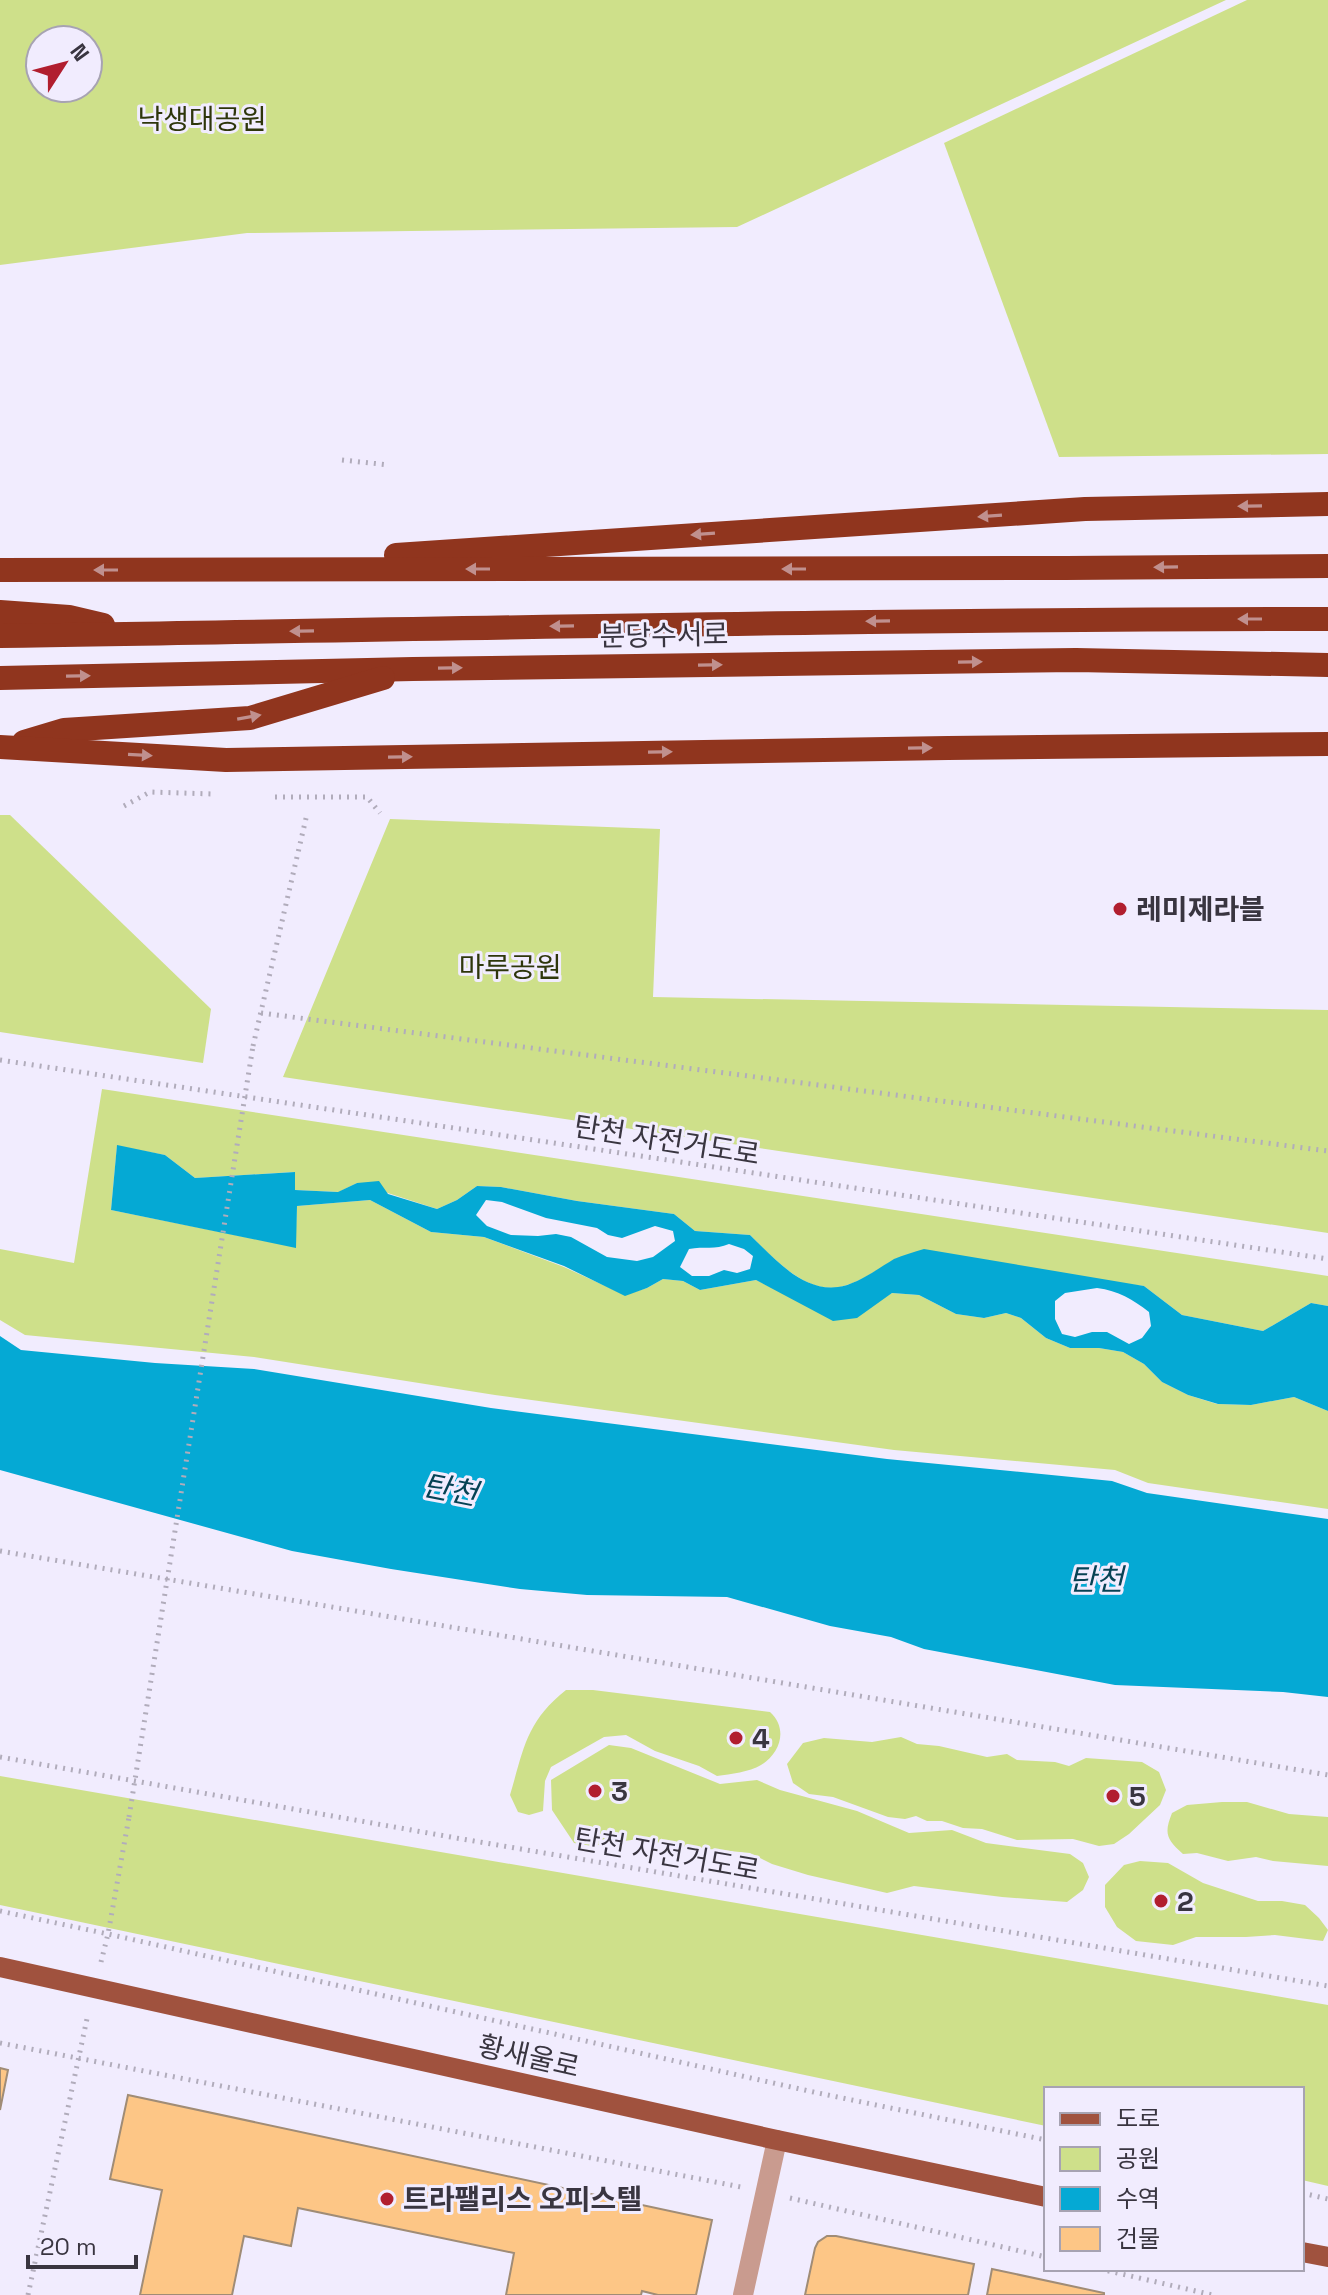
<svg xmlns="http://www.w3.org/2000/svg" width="1328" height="2295" font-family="'Space Grotesk','Noto Sans KR',sans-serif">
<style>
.green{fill:#cee08a;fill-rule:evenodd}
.water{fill:#05a9d4;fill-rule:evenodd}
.building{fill:#fdc686;stroke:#a08c76;stroke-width:2}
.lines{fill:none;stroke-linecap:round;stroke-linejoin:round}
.path{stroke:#b1acbb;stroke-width:5;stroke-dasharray:2 6;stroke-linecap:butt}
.minor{stroke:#c99b8f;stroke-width:20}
.major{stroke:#a0523e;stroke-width:20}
.highway{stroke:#90351e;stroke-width:24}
.path-bridge{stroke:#b1acbb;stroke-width:5;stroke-dasharray:2 6;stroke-linecap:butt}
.oneway{fill:#c0908e}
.poi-dot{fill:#b11e2f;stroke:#f1ecfe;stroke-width:3}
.labels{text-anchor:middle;stroke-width:6;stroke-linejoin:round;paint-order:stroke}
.park-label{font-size:28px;fill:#2e360b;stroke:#f1ecfe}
.street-label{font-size:28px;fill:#393540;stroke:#f1ecfe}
.poi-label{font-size:28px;font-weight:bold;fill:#393540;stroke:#f1ecfe;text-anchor:start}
.water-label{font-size:30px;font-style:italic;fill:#064254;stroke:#f1ecfe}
</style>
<rect width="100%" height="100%" fill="#f1ecfe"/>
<g class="green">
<path d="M0,0h1226l-489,227 -490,6 -247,32zM40,40h48v48h-48z"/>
<path d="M1247,0h81v454l-269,3 -115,-314z"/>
<path d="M0,815h10l201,194 -8,54 -203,-31z"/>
<path d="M390,819l270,10 -7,168 675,13v223l-1045,-156z"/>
<path d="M102,1089l1226,187v30l-17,-3 -48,28 -81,-16 -38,-29 -247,-28c-17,10 -38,25 -57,29 -35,7 -68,-30 -90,-52l-55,-4 -21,-17 -97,-13 -76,-14 -24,-1 -20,14 -20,9 -80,-26 -18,9 -45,-2v-18l-99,6 -30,-23 -48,-9 -6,64 184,37 2,-41 73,-6 61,32 53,5 80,30 61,28 22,-7 16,-9 20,2 17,9 56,-10 25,12 93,12 18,-11 27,2 37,19 28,4 22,-5 15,5 25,20 24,10h29l24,4 21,12 18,18 26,13 29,9 34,1 43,-8 34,14v98l-180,-26 -33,-13 -221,-20 -399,-55 -241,-38 -229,-22 -25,-15v-71l74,14z"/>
<path d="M566,1690h27l177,22c18,16 11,41 -9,53 -12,7 -30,9 -44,11l-18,-10 -44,-15 -29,-16 -22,2 -53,30 -6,14 -2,30 -14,4 -11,-3 -8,-17c14,-47 16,-73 56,-105z"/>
<path d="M901,1737l16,7 22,2 48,11 20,-3 10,6 38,2 14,4 17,-8 56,4 17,10 7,18 -6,15 -31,29 -15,10 -15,2 -26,-7 -56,1 -35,-11 -19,-1 -21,-7h-15l-11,-5 -11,3 -17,-2 -55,-20 -24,-3 -16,-11 -6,-19 16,-21 21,-5 48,4z"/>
<path d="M609,1745l22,3 89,36 37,-4 23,10 77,21 52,22 43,-3 34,13 84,11 13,9 6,14 -6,13 -16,12 -65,-5 -88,-11 -27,7 -79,-18 -36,-11 -22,-11 -71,-7 -41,-7 -46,7 -18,-3 -22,-33 -1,-30z"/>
<path d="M0,1776l1328,229v181l-26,-6v-91h-256v37l-1046,-221z"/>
<path d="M1222,1802h25l42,12 39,3v49l-55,-5 -17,-4 -28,4 -31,-8 -14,1c-17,-15 -19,-21 -11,-41l15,-8z"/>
<path d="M1140,1861l28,2 35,20 55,18h24l23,4 14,13 9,12 -5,11 -48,-6 -29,2h-50l-23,8 -37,-4 -19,-14 -12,-20v-22l19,-20z"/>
</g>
<g class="water">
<path d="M117,1145l48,10 30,23 100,-6v18l43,2 19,-9 22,-2 9,13 49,15 20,-9 20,-14 24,1 76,14 97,13 21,17 55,4c23,22 52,57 88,52 18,-2 41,-19 56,-28 9,-4 20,-7 30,-10l220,37 38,29 81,16 48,-28 17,3v105l-34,-14 -43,8 -33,-1 -30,-9 -26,-13 -18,-18 -21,-12 -24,-4h-29l-24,-10 -25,-20 -15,-5 -22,5 -28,-4 -37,-19 -27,-2 -35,25 -24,3 -77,-41 -56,10 -17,-9 -20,-2 -16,9 -22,8 -61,-30 -80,-29 -53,-5 -61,-32 -73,6 -1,42 -185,-38zM486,1200l16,2 44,16 51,10 11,7 14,3 33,-12 18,5 2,10 -22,16 -16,4 -30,-4 -36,-20 -15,-3 -18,2 -27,-1 -24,-9 -11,-11zM729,1244l15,5 9,7 -3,13 -13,4 -13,-3 -15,6h-17l-12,-9 9,-18c15,-3 26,1 40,-5zM1097,1288c22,3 35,11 52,24l2,14 -9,12 -13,6 -22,-12h-15l-17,5 -13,-3 -7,-15v-18l10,-8z"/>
<path d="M0,1336l21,14 134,13 99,6 237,39 396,51 225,22 35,12 181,26v178l-45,-5 -168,-7 -191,-36 -33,-12 -61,-11 -103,-29 -140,-2 -67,-6 -129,-20 -99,-18 -292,-81z"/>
</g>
<g class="building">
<path d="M0,2068l8,2 -8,40z"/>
<path d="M128,2095l584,125 -16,75h-38l-16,-4 -1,4h-135l8,-42 -216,-45 -7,38 -47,-10 -12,59h-92l22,-105 -52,-11z"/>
<path d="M827,2236h9l138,28 -6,31h-163l10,-47 3,-6z"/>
<path d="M992,2269l112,24v2h-117z"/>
</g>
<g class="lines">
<g class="path">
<path d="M342,460l47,5"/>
<path d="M275,797h92l13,16"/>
<path d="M124,806l26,-14 63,2"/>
<path d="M261,1013l1067,138"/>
<path d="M253,1046l54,-232"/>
<path d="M0,1060l1328,199"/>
<path d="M0,1551l1328,224"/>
<path d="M0,1757l462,82 866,147"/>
<path d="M0,1911l108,23 710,159 228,47"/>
<path d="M101,1962l7,-28 21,-117"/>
<path d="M0,2043l741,144"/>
<path d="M1302,2193l26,6"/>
<path d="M790,2198l256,59"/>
<path d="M1100,2269l113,26"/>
<path d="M28,2295l60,-281"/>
</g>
<path class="minor" d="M743,2295l34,-155"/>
<g class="major">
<path d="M0,1967l777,173 269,57"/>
<path d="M1302,2252l26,5"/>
</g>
<g class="highway">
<path d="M396,555l689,-46 243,-5"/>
<path d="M0,570l1066,-2 262,-2"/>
<path d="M0,612l69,5 34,8"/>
<path d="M0,636c443,-7 885,-17 1328,-17"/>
<path d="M0,678l413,-9 663,-9 252,5"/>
<path d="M24,742l40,-12 186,-12 133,-40"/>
<path d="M0,747l226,13 722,-12 380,-4"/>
</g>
<path class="path-bridge" d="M129,1817l124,-771"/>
</g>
<defs><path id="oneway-solid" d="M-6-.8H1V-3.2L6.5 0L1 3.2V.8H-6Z" transform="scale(2)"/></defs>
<g class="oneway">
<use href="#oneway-solid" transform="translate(1250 506) rotate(179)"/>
<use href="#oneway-solid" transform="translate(990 516) rotate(176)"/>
<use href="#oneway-solid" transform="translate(703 534) rotate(176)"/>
<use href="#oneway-solid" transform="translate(1166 567) rotate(179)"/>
<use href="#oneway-solid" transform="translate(478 569) rotate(180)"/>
<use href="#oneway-solid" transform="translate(794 569) rotate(180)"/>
<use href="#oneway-solid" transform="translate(106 570) rotate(180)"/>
<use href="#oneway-solid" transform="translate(1250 619) rotate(-180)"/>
<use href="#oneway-solid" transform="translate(878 621) rotate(179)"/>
<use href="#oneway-solid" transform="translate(562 626) rotate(179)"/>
<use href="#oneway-solid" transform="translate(302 631) rotate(179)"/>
<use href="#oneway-solid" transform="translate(970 662) rotate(-1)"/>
<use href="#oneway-solid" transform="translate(710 665) rotate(-1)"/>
<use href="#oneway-solid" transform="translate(450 668) rotate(-1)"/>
<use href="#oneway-solid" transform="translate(78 676) rotate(-1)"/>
<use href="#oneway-solid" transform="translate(249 717) rotate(-10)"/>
<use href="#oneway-solid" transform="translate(920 748) rotate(-1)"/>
<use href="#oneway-solid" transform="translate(660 752) rotate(-1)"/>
<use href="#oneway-solid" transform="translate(140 755) rotate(3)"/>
<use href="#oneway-solid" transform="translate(400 757) rotate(-1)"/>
</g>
<g class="poi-dot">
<circle cx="1120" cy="909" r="8"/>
<circle cx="736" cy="1738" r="8"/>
<circle cx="595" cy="1791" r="8"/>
<circle cx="1113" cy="1796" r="8"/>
<circle cx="1161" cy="1901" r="8"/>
<circle cx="387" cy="2199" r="8"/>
</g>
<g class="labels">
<g class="park-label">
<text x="202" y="129">낙생대공원</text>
<text x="510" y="977">마루공원</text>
</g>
<g class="street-label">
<text transform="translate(664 635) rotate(-1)" y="10">분당수서로</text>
<text transform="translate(667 1140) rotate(9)" y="10">탄천 자전거도로</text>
<text transform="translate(667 1854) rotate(10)" y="10">탄천 자전거도로</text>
<text transform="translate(529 2056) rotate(13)" y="10">황새울로</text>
</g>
<g class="poi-label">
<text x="1136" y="919">레미제라블</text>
<text x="752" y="1748">4</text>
<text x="611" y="1801">3</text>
<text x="1129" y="1806">5</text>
<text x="1177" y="1911">2</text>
<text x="403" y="2209">트라팰리스 오피스텔</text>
</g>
<g class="water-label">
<text transform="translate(450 1490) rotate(11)" y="10">탄천</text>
<text x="1096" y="1590">탄천</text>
</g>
</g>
<rect x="1044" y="2087" width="260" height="184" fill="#f1ecfe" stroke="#a7a3b2" stroke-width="2"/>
<rect x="1060" y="2113" width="40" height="12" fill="#a0523e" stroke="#a7a3b2" stroke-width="2"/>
<text x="1116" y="2127" font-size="24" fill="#393540">도로</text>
<rect x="1060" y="2147" width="40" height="24" fill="#cee08a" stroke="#a7a3b2" stroke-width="2"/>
<text x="1116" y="2167" font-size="24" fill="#393540">공원</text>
<rect x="1060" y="2187" width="40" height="24" fill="#05a9d4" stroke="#a7a3b2" stroke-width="2"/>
<text x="1116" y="2207" font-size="24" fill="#393540">수역</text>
<rect x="1060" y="2227" width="40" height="24" fill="#fdc686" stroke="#a7a3b2" stroke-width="2"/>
<text x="1116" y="2247" font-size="24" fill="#393540">건물</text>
<g transform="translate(64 64) rotate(54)"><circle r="38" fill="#f1ecfe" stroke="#a7a3b2" stroke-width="2"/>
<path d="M0-6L14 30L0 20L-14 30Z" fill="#b11e2f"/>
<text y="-12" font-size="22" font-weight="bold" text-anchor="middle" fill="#393540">N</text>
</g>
<path d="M28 2255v12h108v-12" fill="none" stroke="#393540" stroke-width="4"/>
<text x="40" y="2255" font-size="24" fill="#393540" stroke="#f1ecfe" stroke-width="6" paint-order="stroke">20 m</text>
</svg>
